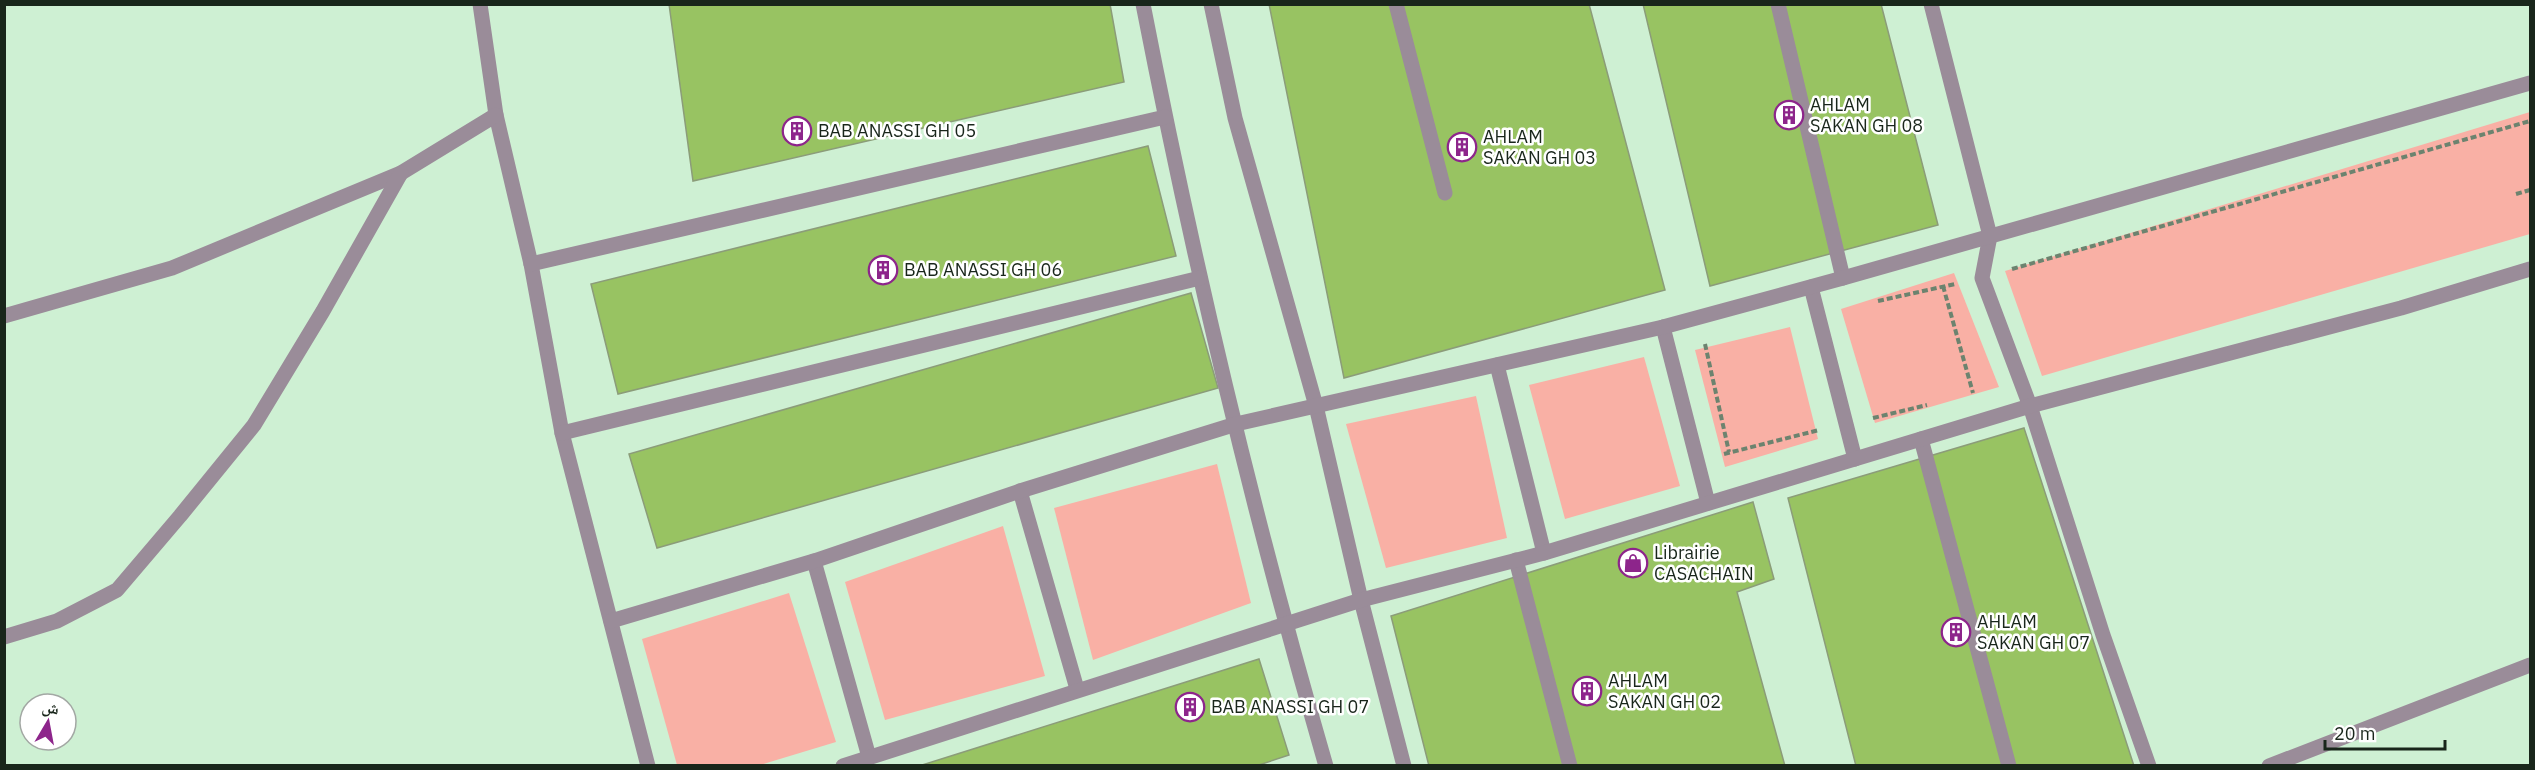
<svg xmlns="http://www.w3.org/2000/svg" width="2535" height="770" font-family="'IBM Plex Sans','Noto Naskh Arabic',sans-serif">
<style>
.green{fill:#f9b0a5}
.building{fill:#98c362;stroke:#8b9c79;stroke-width:1.5}
.lines{fill:none;stroke-linecap:round;stroke-linejoin:round}
.path{stroke:#6c836f;stroke-width:4;stroke-dasharray:6 3;stroke-linecap:butt}
.minor{stroke:#9a8c99;stroke-width:15}
.labels{text-anchor:middle;stroke-width:5;stroke-linejoin:round;paint-order:stroke}
.poi-label{font-size:18px;fill:#19261b;stroke:#fff;text-anchor:start}
</style>
<rect width="100%" height="100%" fill="#cef0d3"/>
<g class="green">
<path d="M2530,112v122l-488,142 -37,-105z"/>
<path d="M1954,273l45,114 -124,36 -34,-114z"/>
<path d="M1790,327l28,112 -93,28 -30,-117z"/>
<path d="M1644,357l36,129 -115,33 -36,-134z"/>
<path d="M1476,396l31,142 -121,30 -40,-144z"/>
<path d="M1217,464l34,139 -158,57 -39,-152z"/>
<path d="M1003,526l42,150 -160,44 -40,-138z"/>
<path d="M789,593l47,149 -76,23h-83l-35,-126z"/>
</g>
<g class="building">
<path d="M669,4h441l14,78 -431,99z"/>
<path d="M1269,4h320l76,286 -321,88z"/>
<path d="M1643,4h238l57,221 -228,61z"/>
<path d="M1148,146l28,110 -558,138 -27,-110z"/>
<path d="M1191,293l27,95 -561,160 -28,-94z"/>
<path d="M2024,428l110,338h-278l-68,-268z"/>
<path d="M1753,502l21,77 -37,13 48,174h-356l-38,-150z"/>
<path d="M1259,659l30,96 -33,11h-337z"/>
</g>
<g class="lines">
<g class="path">
<path d="M2516,194l14,-4"/>
<path d="M2012,269l518,-148"/>
<path d="M1943,286l30,107"/>
<path d="M1878,301l77,-17"/>
<path d="M1705,344l24,108"/>
<path d="M1873,418l54,-13"/>
<path d="M1724,454l95,-24"/>
</g>
<g class="minor">
<path d="M480,4l16,111 35,149 31,169 86,333"/>
<path d="M1143,4c50,257 110,511 183,762"/>
<path d="M1211,4l24,114 81,288 45,194 43,166"/>
<path d="M1396,4l49,189"/>
<path d="M1778,4l65,274"/>
<path d="M1931,4l59,232 -8,42 48,128 73,229 46,131"/>
<path d="M531,264l634,-147"/>
<path d="M1811,287l44,172"/>
<path d="M4,316l168,-48 229,-95 95,-58"/>
<path d="M1663,327l45,176"/>
<path d="M1497,365l47,188"/>
<path d="M562,433l638,-155"/>
<path d="M1921,439l88,327"/>
<path d="M1020,491l57,198"/>
<path d="M1516,560l54,206"/>
<path d="M814,561l55,196"/>
<path d="M611,621l203,-60 206,-70 216,-67 427,-97 180,-49 687,-195"/>
<path d="M4,637l53,-16 60,-31 63,-74 74,-91 69,-114 78,-138"/>
<path d="M843,766l518,-166 183,-47 486,-147 371,-98 129,-39"/>
<path d="M2269,766l261,-101"/>
</g>
</g>
<defs>
<g id="building-ring" transform="scale(1.5)"><circle r="9.5" fill="#fff" stroke="#8d258b" stroke-width="1.5"/><path d="M-4-6H4V6H1V3H-1V6H-4ZM-2.5-4.3h1.7v1.8h-1.7ZM.8-4.3h1.7v1.8H.8ZM-2.5-1h1.7V.8h-1.7ZM.8-1h1.7V.8H.8Z" fill="#8d258b"/></g>
<g id="shop-ring" transform="scale(1.5)"><circle r="9.5" fill="#fff" stroke="#8d258b" stroke-width="1.5"/><path d="M-5-2.5h2.3a2.7 3.5 0 0 1 5.4 0H5L5.5 6h-11ZM-1.5-2.5h3a1.5 2.3 0 0 0-3 0Z" fill="#8d258b"/></g>
</defs>
<g fill-rule="evenodd">
<use href="#building-ring" x="1789" y="115"/>
<use href="#building-ring" x="797" y="131"/>
<use href="#building-ring" x="1462" y="147"/>
<use href="#building-ring" x="883" y="270"/>
<use href="#shop-ring" x="1633" y="563"/>
<use href="#building-ring" x="1956" y="632"/>
<use href="#building-ring" x="1587" y="691"/>
<use href="#building-ring" x="1190" y="707"/>
</g>
<g class="labels">
<g class="poi-label">
<text x="1810" y="111">AHLAM<tspan x="1810" dy="21">SAKAN GH 08</tspan></text>
<text x="818" y="137">BAB ANASSI GH 05</text>
<text x="1483" y="143">AHLAM<tspan x="1483" dy="21">SAKAN GH 03</tspan></text>
<text x="904" y="276">BAB ANASSI GH 06</text>
<text x="1654" y="559">Librairie<tspan x="1654" dy="21">CASACHAIN</tspan></text>
<text x="1977" y="628">AHLAM<tspan x="1977" dy="21">SAKAN GH 07</tspan></text>
<text x="1608" y="687">AHLAM<tspan x="1608" dy="21">SAKAN GH 02</tspan></text>
<text x="1211" y="713">BAB ANASSI GH 07</text>
</g>
</g>
<rect width="2535" height="770" fill="none" stroke="#19261b" stroke-width="12"/>
<g transform="translate(48 722) rotate(10)"><circle r="28" fill="#ffffff" stroke="#a3a8a4" stroke-width="1.5"/>
<path d="M0-4.5L10 22L0 15L-10 22Z" fill="#8d258b"/>
<text y="-9" font-size="16" font-weight="bold" text-anchor="middle" fill="#19261b">ش</text>
</g>
<path d="M2325 740v9h120v-9" fill="none" stroke="#19261b" stroke-width="3"/>
<text x="2334" y="740" font-size="18" fill="#19261b" stroke="#ffffff" stroke-width="4.5" paint-order="stroke">20 m</text>
</svg>
